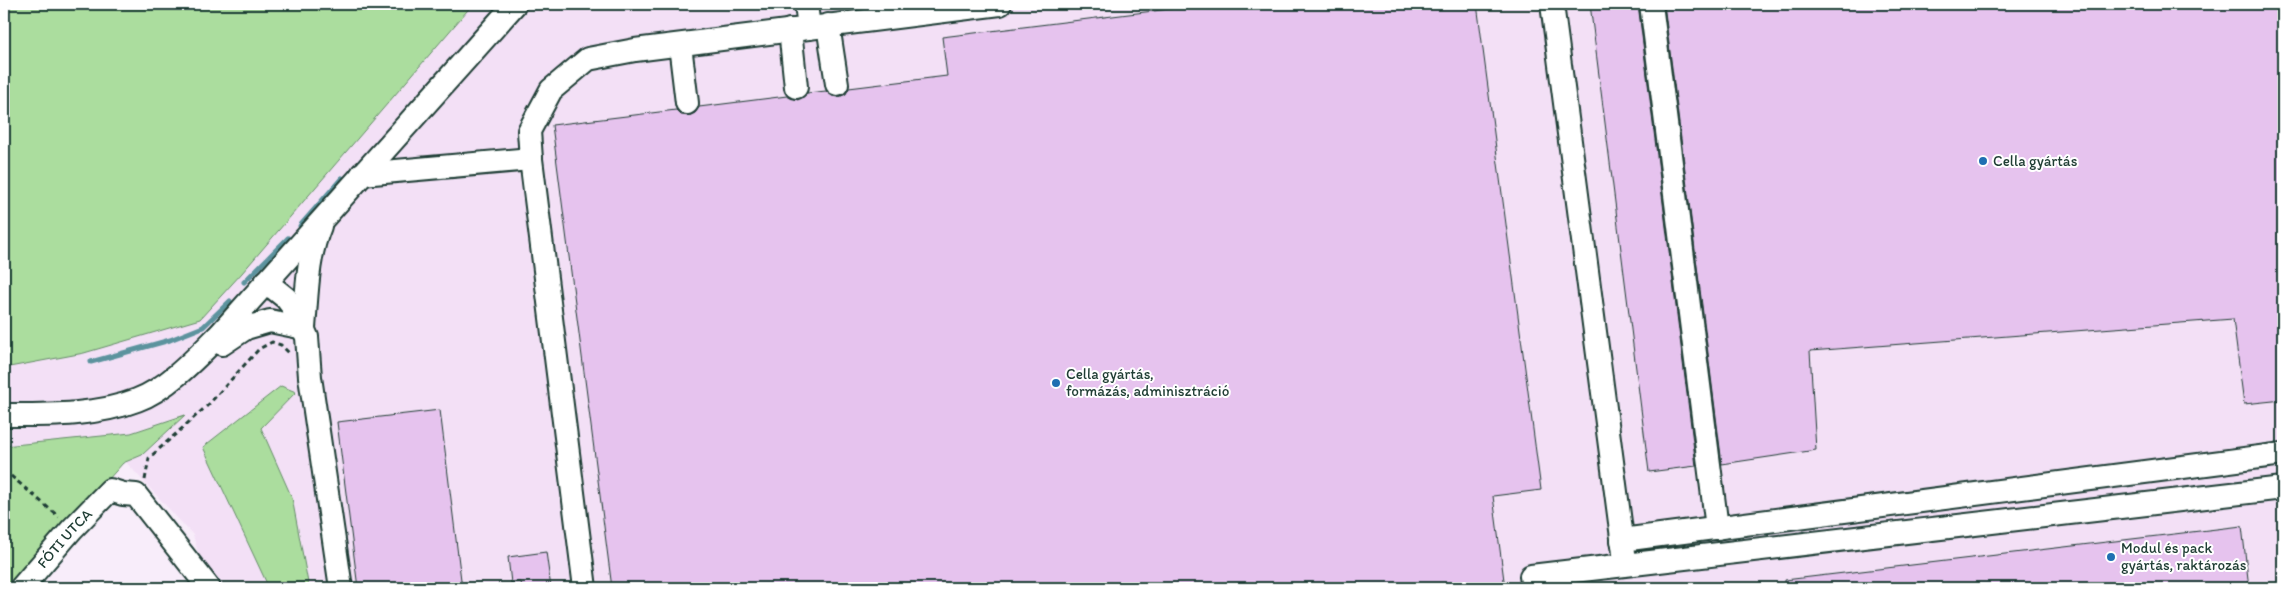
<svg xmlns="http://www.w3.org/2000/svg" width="2287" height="592" font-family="Itim,sans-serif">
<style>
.built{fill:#f3e0f6}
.green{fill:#abdd9e;stroke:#658d69}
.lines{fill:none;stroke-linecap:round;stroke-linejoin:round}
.stream{stroke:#5b939e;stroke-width:5}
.building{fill:#e6c3ee;stroke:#1f3d34}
.minor-casing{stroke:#1f3d34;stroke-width:26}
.path{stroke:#1f3d34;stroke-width:3;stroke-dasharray:5 4;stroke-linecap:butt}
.minor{stroke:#fff;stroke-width:22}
.poi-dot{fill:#1f6fb2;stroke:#fff;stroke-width:2}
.labels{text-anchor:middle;stroke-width:4;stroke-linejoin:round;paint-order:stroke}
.poi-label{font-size:15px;fill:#1f3d34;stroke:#fff;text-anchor:start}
.street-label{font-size:15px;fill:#1f3d34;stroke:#fff}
</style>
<rect width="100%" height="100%" fill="#f8edfa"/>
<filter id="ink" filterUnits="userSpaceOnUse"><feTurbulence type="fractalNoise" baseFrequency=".02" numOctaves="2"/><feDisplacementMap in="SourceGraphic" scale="10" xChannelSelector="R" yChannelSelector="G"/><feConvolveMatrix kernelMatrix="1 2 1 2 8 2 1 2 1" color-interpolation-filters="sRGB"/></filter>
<g filter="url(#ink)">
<path class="built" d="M4,4h2279v584h-2075l-15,-53 -70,-76 -119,129z"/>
<g class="green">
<path d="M4,4h469l-231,269 -42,46 -116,34 -80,15z"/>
<path d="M281,386l15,6 -35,36 31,70 17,90h-40l-66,-141z"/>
<path d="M185,415l-43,40 -19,8 -111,125h-8v-142l127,-13z"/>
</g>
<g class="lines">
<g class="stream">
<path d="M300,226l42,-48"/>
<path d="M244,282l44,-44"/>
<path d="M91,362l79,-22 33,-13 27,-26"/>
</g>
</g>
<g class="building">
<path d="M1210,4h267l64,486 -48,6 12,92h-893l-60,-463 124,-15 5,5 8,1 6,-3 4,-6 88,-11 11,4 9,-7 19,-2 6,5 7,1 7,-3 3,-6 98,-12 -5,-39z"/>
<path d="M1590,4h48l58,462 -47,6z"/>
<path d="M1664,4h619v396l-39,4 -11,-85 -423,32 6,99 -94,14z"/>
<path d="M440,410l22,178h-104l-21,-166z"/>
<path d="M2242,526l7,62h-464v-8z"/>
<path d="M546,552l5,36h-29l-1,-6 -10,1 -3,-26z"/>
</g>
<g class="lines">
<g class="minor-casing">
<g id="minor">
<path d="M806,4l3,24"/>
<path d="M1552,4l72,549"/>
<path d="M1651,4l66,524"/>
<path d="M828,25l9,59"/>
<path d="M790,30l6,57"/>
<path d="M680,45l7,58"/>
<path d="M362,174l169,-15"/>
<path d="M266,282l20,16 9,12 12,27 3,40 31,211"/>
<path d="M304,328c3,-34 3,-70 16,-102"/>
<path d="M222,344l24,-16 24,-7 34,7"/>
<path d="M4,415c43,0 92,1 133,-15 30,-11 60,-43 83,-66l295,-330"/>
<path d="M1622,540l661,-86"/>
<path id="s1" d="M21,588l51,-59 38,-39 13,4 13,1 73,93"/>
<path d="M585,588l-54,-429 -2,-28 22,-41 37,-31 47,-9 365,-46"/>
<path d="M1533,588l-2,-12 752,-88"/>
</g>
</g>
<g class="path">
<path d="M4,470l55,47"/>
<path d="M145,480l4,-22 59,-53 51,-56 13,-7 9,3 8,8"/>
</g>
<use href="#minor" class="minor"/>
</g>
</g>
<g class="poi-dot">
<circle cx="1983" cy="161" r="5"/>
<circle cx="1056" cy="383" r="5"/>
<circle cx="2111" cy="557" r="5"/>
</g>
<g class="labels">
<g class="poi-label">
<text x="1993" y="166">Cella gyártás</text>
<text x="1066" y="379">Cella gyártás,<tspan x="1066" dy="17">formázás, adminisztráció</tspan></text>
<text x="2121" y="553">Modul és pack<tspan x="2121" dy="17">gyártás, raktározás</tspan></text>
</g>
<g class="street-label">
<text dy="5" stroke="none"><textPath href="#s1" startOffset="66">FÓTI UTCA</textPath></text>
</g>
</g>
<rect width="2287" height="592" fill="none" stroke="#fff" stroke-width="20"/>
<rect x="10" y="10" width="2267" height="572" fill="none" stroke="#1f3d34" stroke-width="2" filter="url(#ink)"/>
</svg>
